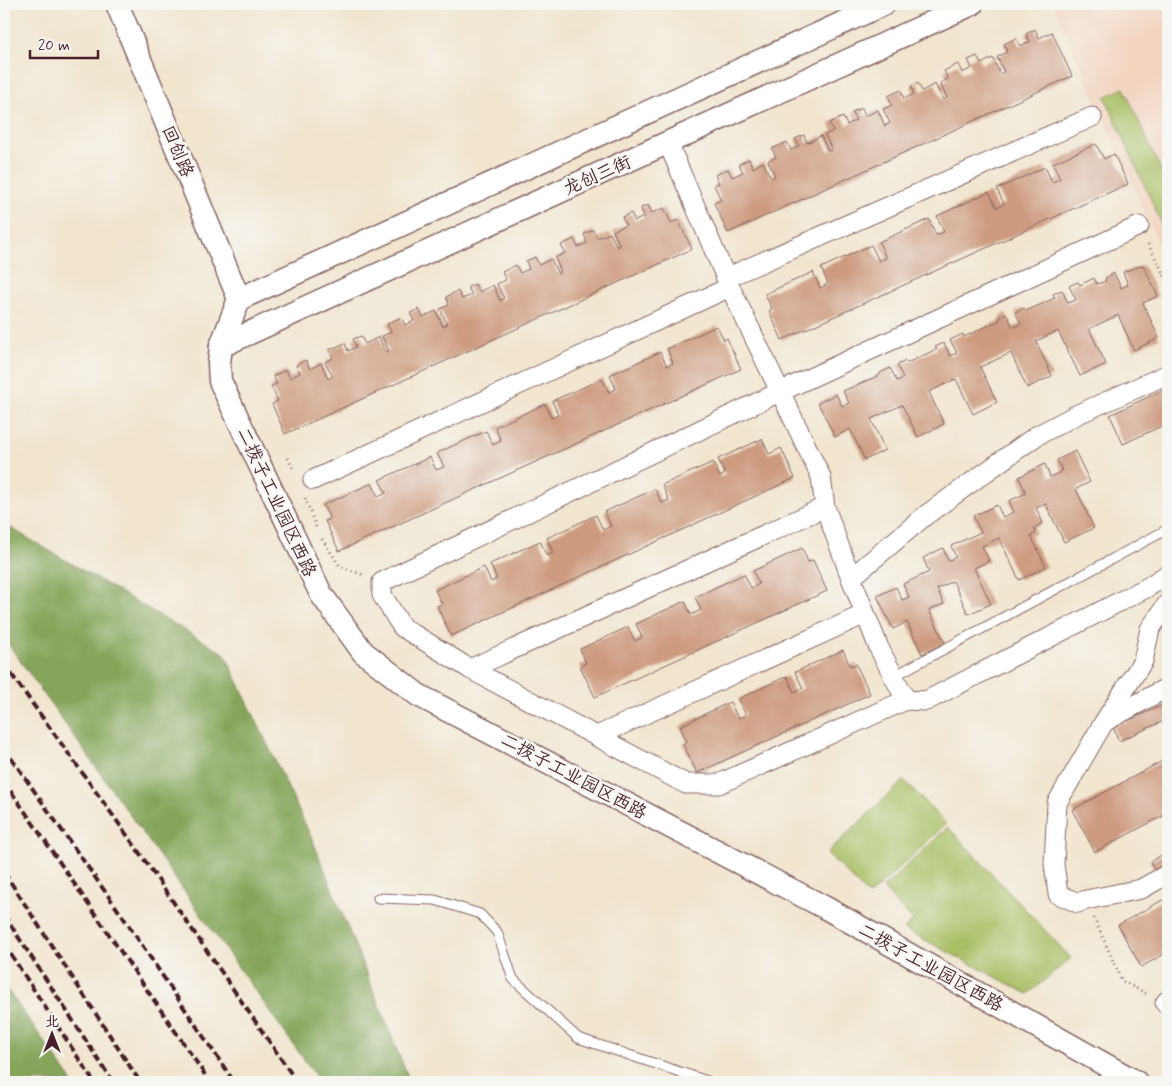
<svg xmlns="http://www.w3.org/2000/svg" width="1172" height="1086" font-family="Mynerve,'LXGW WenKai TC',sans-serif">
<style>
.built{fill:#f3d4bf}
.green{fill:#a7bf64;stroke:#786f48}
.forest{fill:#85a65a;stroke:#686242}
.building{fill:#ce9b80}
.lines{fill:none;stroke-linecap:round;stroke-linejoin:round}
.service-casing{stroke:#846464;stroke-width:11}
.minor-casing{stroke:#846464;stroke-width:21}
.tertiary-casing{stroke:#846464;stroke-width:25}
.path{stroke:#846464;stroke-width:3;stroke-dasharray:1 4;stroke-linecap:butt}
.service{stroke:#fff;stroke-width:9}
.minor{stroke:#fff;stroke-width:19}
.tertiary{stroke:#fff;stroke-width:22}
.rail{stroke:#4a1f2b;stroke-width:4;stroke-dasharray:8 4;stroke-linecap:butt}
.labels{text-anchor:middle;stroke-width:5;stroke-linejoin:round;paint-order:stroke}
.street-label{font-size:18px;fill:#4a1f2b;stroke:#f6f6f2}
</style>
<rect width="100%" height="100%" fill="#f6f6f2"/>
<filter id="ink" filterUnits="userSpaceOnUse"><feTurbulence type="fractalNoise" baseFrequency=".02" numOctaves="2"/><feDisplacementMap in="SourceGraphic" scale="10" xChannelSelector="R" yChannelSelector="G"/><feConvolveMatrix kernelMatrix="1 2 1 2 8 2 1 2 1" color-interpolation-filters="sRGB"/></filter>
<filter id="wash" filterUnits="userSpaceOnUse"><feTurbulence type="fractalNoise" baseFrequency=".0096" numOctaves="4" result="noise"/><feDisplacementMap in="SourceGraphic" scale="20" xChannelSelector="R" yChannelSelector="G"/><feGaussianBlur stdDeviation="1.12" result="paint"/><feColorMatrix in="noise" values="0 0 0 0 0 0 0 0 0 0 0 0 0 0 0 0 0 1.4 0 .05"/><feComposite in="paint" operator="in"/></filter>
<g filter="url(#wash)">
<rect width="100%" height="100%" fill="#f1e5ce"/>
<path class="built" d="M1053,4h115v261z"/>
<g class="green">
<path d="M1124,88l44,98v52l-63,-141z"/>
<path d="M904,780l42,44 -77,72 -42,-43z"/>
<path d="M948,827l123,131 -43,36 -124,-65 9,-8 -30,-33z"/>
</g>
<g class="forest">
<path d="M4,524l221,130 87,185 98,243h-90l-316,-444z"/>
<path d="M4,985l66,93 2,4h-68z"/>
</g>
<g id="blocks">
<g class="building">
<path d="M1035,29l4,9 13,-6 20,44 -344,157 -14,-30 7,-3 -7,-15 5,-2 -4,-8 13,-6 4,8 11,-5 -4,-8 10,-5 4,9 10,-6 8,16 4,-2 -7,-15 8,-4 -4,-8 15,-7 4,8 8,-4 -4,-7 9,-4 3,8 14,-7 7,15 4,-1 -7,-15 8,-4 -4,-8 14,-6 4,8 9,-5 -4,-8 10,-4 3,8 13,-6 7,16 5,-3 -7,-14 9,-4 -4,-9 13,-6 3,9 10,-5 -3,-8 7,-3 4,8 13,-7 8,16 4,-2 -7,-15 8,-4 -4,-8 14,-7 4,9 10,-5 -4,-8 9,-4 4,8 12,-6 7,16 4,-2 -7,-15 10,-5 -3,-8 12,-6 4,8 10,-4 -4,-8z"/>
<path d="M1096,144l8,15 10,-5 14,30 -346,156 -13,-29 3,-2 -7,-15 48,-22 7,16 8,-4 -7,-16 50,-23 8,16 7,-3 -7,-16 50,-23 7,16 8,-3 -7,-16 52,-24 8,16 7,-4 -7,-15 48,-22 7,15 8,-3 -7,-16z"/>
<path d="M648,205l4,8 12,-5 7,15 7,-3 14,29 -407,185 -13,-30 6,-3 -7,-15 6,-2 -4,-8 13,-6 4,8 10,-5 -4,-8 10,-5 4,9 11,-6 7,16 5,-3 -8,-14 8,-4 -4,-8 16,-7 3,8 8,-4 -3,-8 8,-3 4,8 14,-7 7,15 3,-1 -7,-15 9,-4 -4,-8 14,-7 4,8 9,-4 -4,-8 9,-4 4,8 13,-6 7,16 4,-3 -7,-15 9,-4 -3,-8 12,-6 4,8 10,-4 -4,-8 7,-3 4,8 14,-7 7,16 4,-3 -7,-14 9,-4 -4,-8 14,-7 4,8 9,-4 -3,-8 9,-4 4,8 12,-6 7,15 3,-2 -6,-14 10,-5 -4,-8 13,-6 4,8 9,-4 -3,-9 9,-4 4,8 13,-5 7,14 3,-1 -7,-15 13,-6 -4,-8 9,-4 4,8 9,-4 -3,-9z"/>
<path d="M1143,265l15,31 -15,7 16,35 -25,12 -16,-35 -29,14 17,35 -26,12 -22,-45 -22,10 16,35 -25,12 -16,-35 -31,14 17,35 -24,12 -17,-35 -27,13 15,32 -26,13 -16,-32 -31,14 14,31 -20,10 -15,-31 -15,8 -17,-34 18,-9 6,12 7,-3 -6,-12 37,-16v-2l10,-5 7,13 6,-3 -6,-13 9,-4 1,2 30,-14 -2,-2 9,-4 6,13 7,-3 -7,-13 13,-6 1,3 36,-17 -1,-3 7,-4 7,14 8,-3 -6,-12 9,-4 2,3 29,-13 -2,-4 9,-4 6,13 8,-3 -7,-14 9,-4 2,3 14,-7 3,6 9,-3 -1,-3 9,-5 7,15 7,-3 -5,-13z"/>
<path d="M717,326l7,14 3,-2 14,31 -402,182 -14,-30 5,-2 -7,-14 49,-22 6,14 8,-4 -7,-13 51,-23 6,13 8,-3 -7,-14 49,-22 7,14 8,-4 -6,-14 50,-23 7,14 6,-3 -6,-14 50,-22 7,13 7,-3 -6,-14 50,-23 7,14 6,-3 -6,-14z"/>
<path d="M1165,389l3,5v29l-45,21 -13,-29z"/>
<path d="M762,439l7,15 12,-6 14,30 -344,158 -14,-30 5,-2 -7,-14 49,-23 7,15 6,-3 -7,-15 50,-23 7,15 6,-3 -6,-15 49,-23 7,15 8,-4 -7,-14 51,-23 7,14 7,-3 -7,-15 51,-23 7,15 5,-3 -7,-15z"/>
<path d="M1075,451l15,31 -14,7 18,39 -30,14 -18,-38 -10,4 7,15 -9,5 2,5 -5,3 15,31 -27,13 -20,-42 -17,8 7,15 -15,7 17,36 -23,10 -15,-33 -16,8 7,15 -15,6 16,33 -23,11 -15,-32 -14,7 -16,-33 19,-9 6,13 7,-3 -6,-13 26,-12 -6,-14 20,-10 5,13 8,-4 -5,-11 30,-14 -8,-16 24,-11 6,12 11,-5 -5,-11 17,-8 -7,-16 26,-13 5,13 12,-6 -5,-11z"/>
<path d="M802,548l6,14 5,-2 14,31 -232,106 -15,-31 6,-3 -6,-14 48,-22 7,14 7,-4 -6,-13 49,-23 6,14 10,-5 -6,-13 49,-23 7,14 8,-4 -6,-13z"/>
<path d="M843,650l7,16 6,-2 14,30 -173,79 -14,-29 4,-2 -7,-16 50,-24 8,16 8,-3 -8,-16 49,-23 7,16 9,-4 -8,-16z"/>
<path d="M1168,703v16l-49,22 -6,-14z"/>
<path d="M1168,758v55l-73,39 -23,-42z"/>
<path d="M1168,851v14l-12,7 -6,-10z"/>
<path d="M1168,897v55l-27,15 -23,-42z"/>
</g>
</g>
</g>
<g filter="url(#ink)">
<use href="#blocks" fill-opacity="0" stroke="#846464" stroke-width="1"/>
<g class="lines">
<g class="service-casing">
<g id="service">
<path d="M894,676l274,-147"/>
<path d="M378,898l57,2 45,14 17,18 16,47 65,59 132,44"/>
</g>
</g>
<g class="minor-casing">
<g id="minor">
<path d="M668,143l62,144 91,190 4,30 26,71 28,70 27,52 20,1 222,-114 20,-13"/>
<path d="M726,278l366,-161"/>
<path d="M313,480l417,-193"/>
<path d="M851,578l75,-63 110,-79 40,-21 92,-41"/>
<path d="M1168,603l-18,26 -7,32 -39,61 -47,81 -3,61 4,30 20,9 8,-3 55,-11 27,-15"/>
<path d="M470,669l355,-162"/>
<path d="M906,700l-187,84h-33l-216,-115 -68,-42 -20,-32v-13l389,-186 368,-170"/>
<path d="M1106,721l62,-34"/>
<path d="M597,736l268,-122"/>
<path d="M1168,1000l-3,3 3,2"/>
</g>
</g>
<g class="tertiary-casing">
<g id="tertiary">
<path d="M117,4l122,295"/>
<path d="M239,299l-18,47 -2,17 1,18 101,213 42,58 55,43 406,212 312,175"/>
<path d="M239,299l645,-295"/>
<path d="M221,346l751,-342"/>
</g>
</g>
<g class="path">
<path d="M1148,244l20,38"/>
<path d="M288,458l6,13"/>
<path d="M305,498l11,29"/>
<path d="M322,539l18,27 23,9"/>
<path d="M1094,918l28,63 27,14"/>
</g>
<use href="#service" class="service"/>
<use href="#minor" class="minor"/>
<use href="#tertiary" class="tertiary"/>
<g class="rail">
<path d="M4,664l128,178 165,240"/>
<path d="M4,748l119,169 111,165"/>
<path d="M4,781l206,301"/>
<path d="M4,872l136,210"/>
<path d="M4,915l109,167"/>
<path d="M4,944l90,138"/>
</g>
</g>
</g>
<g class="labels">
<g class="street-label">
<text transform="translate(178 151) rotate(67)" y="6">回创路</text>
<text transform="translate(597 175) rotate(-24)" y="6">龙创三街</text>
<text transform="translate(277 502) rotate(65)" y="6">二拨子工业园区西路</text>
<text transform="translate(574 776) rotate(28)" y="6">二拨子工业园区西路</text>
<text transform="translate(931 967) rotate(29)" y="6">二拨子工业园区西路</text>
</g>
</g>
<rect width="1172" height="1086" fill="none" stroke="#f6f6f2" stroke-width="20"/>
<g transform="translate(52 1034)" stroke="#f6f6f2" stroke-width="4" paint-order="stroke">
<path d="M0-4L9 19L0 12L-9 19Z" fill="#4a1f2b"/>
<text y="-8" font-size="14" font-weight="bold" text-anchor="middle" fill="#4a1f2b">北</text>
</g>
<path d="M30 50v8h68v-8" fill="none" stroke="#4a1f2b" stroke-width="2.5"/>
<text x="38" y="50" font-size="15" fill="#4a1f2b" stroke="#f6f6f2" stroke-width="4" paint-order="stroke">20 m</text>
</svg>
